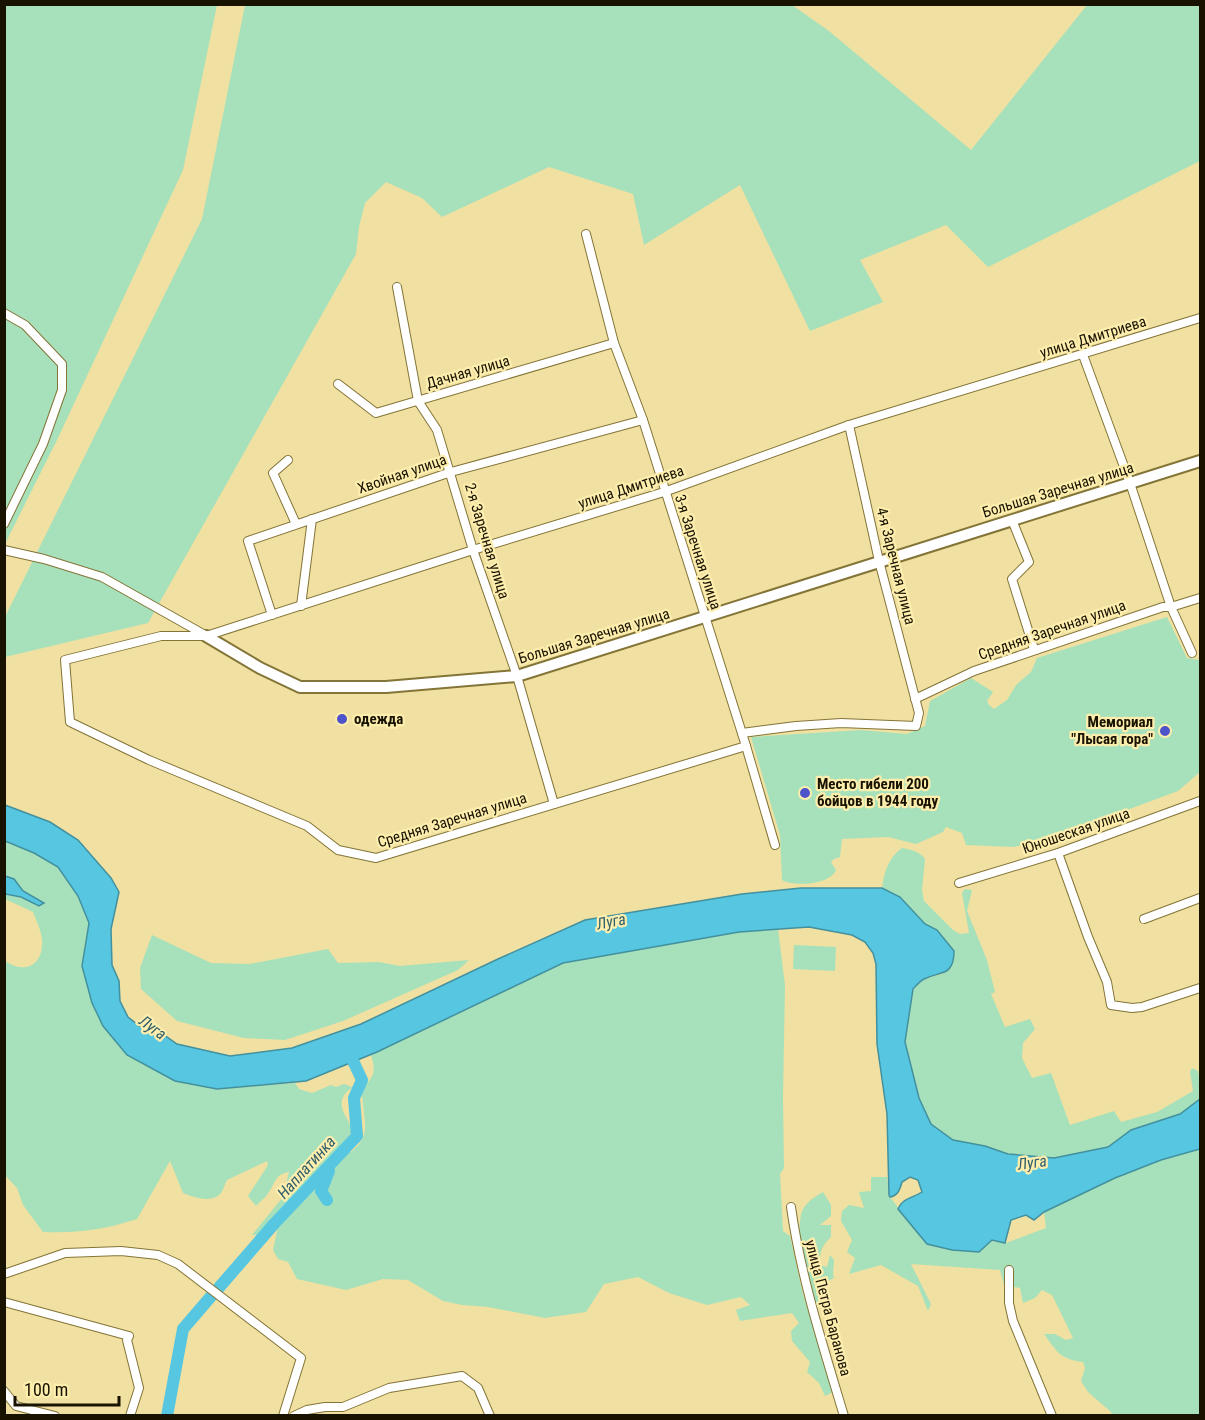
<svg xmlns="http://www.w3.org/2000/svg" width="1205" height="1420" font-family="'Roboto Condensed',sans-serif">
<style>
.green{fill:#a7e1bb}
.water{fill:#56c6e1;stroke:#43909e;stroke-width:1.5}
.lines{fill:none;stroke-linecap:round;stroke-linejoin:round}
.river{stroke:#56c6e1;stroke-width:12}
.street-casing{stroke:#837437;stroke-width:10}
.secondary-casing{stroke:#837437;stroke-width:14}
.street{stroke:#fff;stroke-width:8}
.secondary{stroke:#fff;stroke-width:10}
.poi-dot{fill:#4d53c9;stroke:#feeeae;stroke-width:2}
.labels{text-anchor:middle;stroke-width:4.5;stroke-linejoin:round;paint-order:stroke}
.street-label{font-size:15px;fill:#181200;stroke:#feeeae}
.poi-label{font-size:15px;font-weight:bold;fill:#181200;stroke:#feeeae;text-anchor:start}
.water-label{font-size:16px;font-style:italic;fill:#305f6b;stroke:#feeeae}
</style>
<rect width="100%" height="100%" fill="#f0e0a1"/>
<g class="green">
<path d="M5,5h212l-34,165 -125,268 -53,106z"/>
<path d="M245,5h547l37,26 142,119 116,-145h113v156l-212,106 -42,-42 -86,35 23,42 -73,29 -70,-146 -96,60 -11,-51 -84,-27 -107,50 -20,-19 -36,-16 -21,21 -6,24 -3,27 -208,369 -143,34 -1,-38 198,-400z"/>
<path d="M1167,617l20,41 13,2v112l-22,19 -121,45 -43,11 -48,-2 -4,-12 -16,-6 -3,5 -27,12 -28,-7 -46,2 -2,18 -6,2 -3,3 5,8c-6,15 -42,17 -54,10l-2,-45 -29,-98 110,-7 46,4 18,-8 5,-25 41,-23 22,14 -6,9 2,4 5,4 13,-9 9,-15 15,-13 6,-14z"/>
<path d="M4,841l30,12 24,14 20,29 11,27 -5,25 8,55 125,86 78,-6 4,6 13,4 19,-8 5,2 8,-3 8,3c-2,3 -5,4 -7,7 -10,14 5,25 7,37l-11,19 10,2c19,-15 14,-27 12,-48 0,-2 -1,-8 -1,-9 5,-19 17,-15 9,-40l192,-92 176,-31 39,-3 7,56 -2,112 1,71 -4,6 3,57 7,5 13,58 30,98 -8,4 -6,-13 -12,-11 3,-10 -18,-21 -1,-10 8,-8 -7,-10 -52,8 -4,-11 14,-5 -9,-8 -34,8 -38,-12 -31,-16 -34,7 -18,28 -41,6 -57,-11 -26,-2 -19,-4 -35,-21 -25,-1 -37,11 -49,-11 -9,-17 -10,-3 -5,-9 6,-28 -9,12 -18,1 31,-38 6,-25c-15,2 -14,13 -22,23 -3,4 -8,7 -11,11l-8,-10 20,-31 -1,-4 -40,19c-2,4 -4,10 -6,13 -9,11 -28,4 -38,0l-13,-32 -33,58c-34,11 -58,14 -94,13l-20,-27 -6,-17 -13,-14 1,-213c20,14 39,4 37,-22 -1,-9 -6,-19 -9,-27l-28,-13v-5c14,1 25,9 39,9l-21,-12 -18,-15z"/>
<path d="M902,848c10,2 17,3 23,11l-3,31 2,11 29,29 7,4 9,-1 -7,-40 3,-4 7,1 -5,21 20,49 8,32 -4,2 14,33 25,-8 5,10 -12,14 -1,15 10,20 19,-5 19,52 44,-14 7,11 36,-10 36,-21 -3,-19 2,-4 6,3 2,10v18l-20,15 -49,16 -23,17 -54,11 -46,-4 -23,-8 -32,-6 -22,-16 -12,-26 -14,-56 8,-53 12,-11 18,-4 -6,-44 -12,-6 -25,-27 -18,-9c2,-15 6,-30 20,-40z"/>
<path d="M152,935l59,28 39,1 78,-15 10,14 41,-1 21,4 69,-6 -11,10 -115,51 -58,19 -41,-2 -67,-17 -36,-32 -1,-21z"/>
<path d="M794,945l42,2 -1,24 -42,-2z"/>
<path d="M1200,1149v266h-88l-1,-3 -23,-20 -7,-11 4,-13 -2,-6c-23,-3 -26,-10 -39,-28h11l11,6 7,-2 -21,-43 -10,-5 -7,8 -12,5 -3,-15 -16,-3 -4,-15 -89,-6 20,40 -3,7 -10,-25 -37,-21 -32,9 6,-16 -8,-6 5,-12 -11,-19 1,-10 7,-6 15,3 -5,-16 12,-1v-14h16l3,20 37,47 65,-4 14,3 40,-15 -2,-16 71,-34 46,-18z"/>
<path d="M823,1192l8,13v11l-11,9h11v12c-9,9 -12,15 -11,28l7,2 3,-12 4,5 -1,14 1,4 -4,2 -15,28c-6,-28 -20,-64 -14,-93 2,-11 13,-18 22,-23z"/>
</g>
<g class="water">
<path d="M5,805l45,17 28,18 33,38 8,14 -8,37 1,36 7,16 1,20 8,16 14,11 18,4 17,12 53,12 62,-8 69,-24 137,-65 87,-39 157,-26 59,-6h81l18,9 25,27 12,6 17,21c0,26 -14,20 -30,28 -4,2 -8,7 -11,10l-8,53 14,56 12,26 22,16 32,6 23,8 46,4 54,-11 23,-17 49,-16 20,-15v50l-39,11 -46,18 -71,34 -10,8 -8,-5 -15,5 -6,23 -13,-3 -13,12 -27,-2 -25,-6 -29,-35c4,-11 15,-11 24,-17l-4,-12 -8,-3 -8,5c-2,7 -4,14 -12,15l-1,-2 -2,-81 -10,-70 -1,-80 -3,-11 -8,-11 -13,-7 -43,-8 -70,5 -176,31 -186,89 -71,29 -89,8 -42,-8 -48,-26 -24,-29 -11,-23 -10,-37 7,-43 -11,-27 -20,-29 -24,-14 -29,-12z"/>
<path d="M5,876l9,3 9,12 21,12 -5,3 -18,-9 -16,-3z"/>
</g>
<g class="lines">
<g class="river">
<path d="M327,1200l-6,-9 8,-20"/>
<path d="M216,1291l58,-67 83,-88 -3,-38 8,-18 -15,-32"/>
<path d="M167,1416l16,-87 30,-35"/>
</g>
<g class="street-casing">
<g id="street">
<path d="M586,234l28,109 29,77 103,326 29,99"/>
<path d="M397,287l21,114 19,29 36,120 44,126 37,128"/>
<path d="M4,313l21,12 37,39v26l-19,54 -39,80"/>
<path d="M1083,355l47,128 41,124 21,46"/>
<path d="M338,384l38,29 238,-70"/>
<path d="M288,460l-15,13 23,51"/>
<path d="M1012,520l17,42 -17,17 22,70"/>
<path d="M4,550l40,9 58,18 103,58"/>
<path d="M301,606l11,-87"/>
<path d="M272,615l-24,-74 203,-69 192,-52"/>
<path d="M915,699l59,-28 189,-64h8l29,-9"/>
<path d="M742,733l54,-7 45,-3 75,3 3,-13 -40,-152 -30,-136"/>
<path d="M746,746l-370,112 -38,-8 -31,-24 -158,-66 -79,-38 -5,-62 96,-24h45l267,-86 191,-58 185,-67 351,-107"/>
<path d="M1058,853l30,84 19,45 4,23 21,3 10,-1 58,-19"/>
<path d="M959,883l99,-30 142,-52"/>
<path d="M1144,919l56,-21"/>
<path d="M791,1207c10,71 32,139 53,209"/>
<path d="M1009,1270v33l4,18 39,95"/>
<path d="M4,1274l61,-21 56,-2 37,4 20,9 123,94 -18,58"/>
<path d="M4,1302l125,34 -2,4 12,48 -9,28"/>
<path d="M4,1391l12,15 39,10"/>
<path d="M294,1416l13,-6 18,-3h18l46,-19 73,-12 16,12 12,28"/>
</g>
</g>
<g class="secondary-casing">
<path id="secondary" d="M206,636l54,32 40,19h86l131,-11 683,-215"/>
</g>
<use href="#street" class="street"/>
<use href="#secondary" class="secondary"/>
</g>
<g class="poi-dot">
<circle cx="342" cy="719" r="6"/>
<circle cx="1165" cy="731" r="6"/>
<circle cx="805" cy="793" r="6"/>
</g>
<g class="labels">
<g class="street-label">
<text transform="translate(1093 337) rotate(-17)" y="5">улица Дмитриева</text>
<text transform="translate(468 372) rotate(-16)" y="5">Дачная улица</text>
<text transform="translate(402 474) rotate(-19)" y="5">Хвойная улица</text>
<text transform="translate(631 487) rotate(-18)" y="5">улица Дмитриева</text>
<text transform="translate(1058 490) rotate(-17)" y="5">Большая Заречная улица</text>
<text transform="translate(487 541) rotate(73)" y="5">2-я Заречная улица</text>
<text transform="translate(698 552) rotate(72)" y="5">3-я Заречная улица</text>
<text transform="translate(896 566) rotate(76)" y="5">4-я Заречная улица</text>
<text transform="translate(1052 630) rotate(-19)" y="5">Средняя Заречная улица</text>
<text transform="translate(594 636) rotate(-17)" y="5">Большая Заречная улица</text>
<text transform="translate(452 820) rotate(-17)" y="5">Средняя Заречная улица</text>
<text transform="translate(1076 831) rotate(-19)" y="5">Юношеская улица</text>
<text transform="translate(828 1308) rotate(75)" y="5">улица Петра Баранова</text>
</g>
<g class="poi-label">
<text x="354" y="724">одежда</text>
<text x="1153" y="727" text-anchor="end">Мемориал<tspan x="1153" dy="17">"Лысая гора"</tspan></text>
<text x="817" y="789">Место гибели 200<tspan x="817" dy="17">бойцов в 1944 году</tspan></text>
</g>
<g class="water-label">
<text transform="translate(611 921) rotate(-11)" y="6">Луга</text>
<text transform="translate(153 1027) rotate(36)" y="6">Луга</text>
<text transform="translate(1032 1162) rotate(-8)" y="6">Луга</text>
<text transform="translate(306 1167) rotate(-48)" y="6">Наплатинка</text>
</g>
</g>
<rect width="1205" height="1420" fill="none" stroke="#181200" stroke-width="12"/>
<path d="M15 1396v9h104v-9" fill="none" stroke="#181200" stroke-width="3"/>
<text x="24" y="1396" font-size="18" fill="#181200" stroke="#feeeae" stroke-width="4.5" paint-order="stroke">100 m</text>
</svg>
